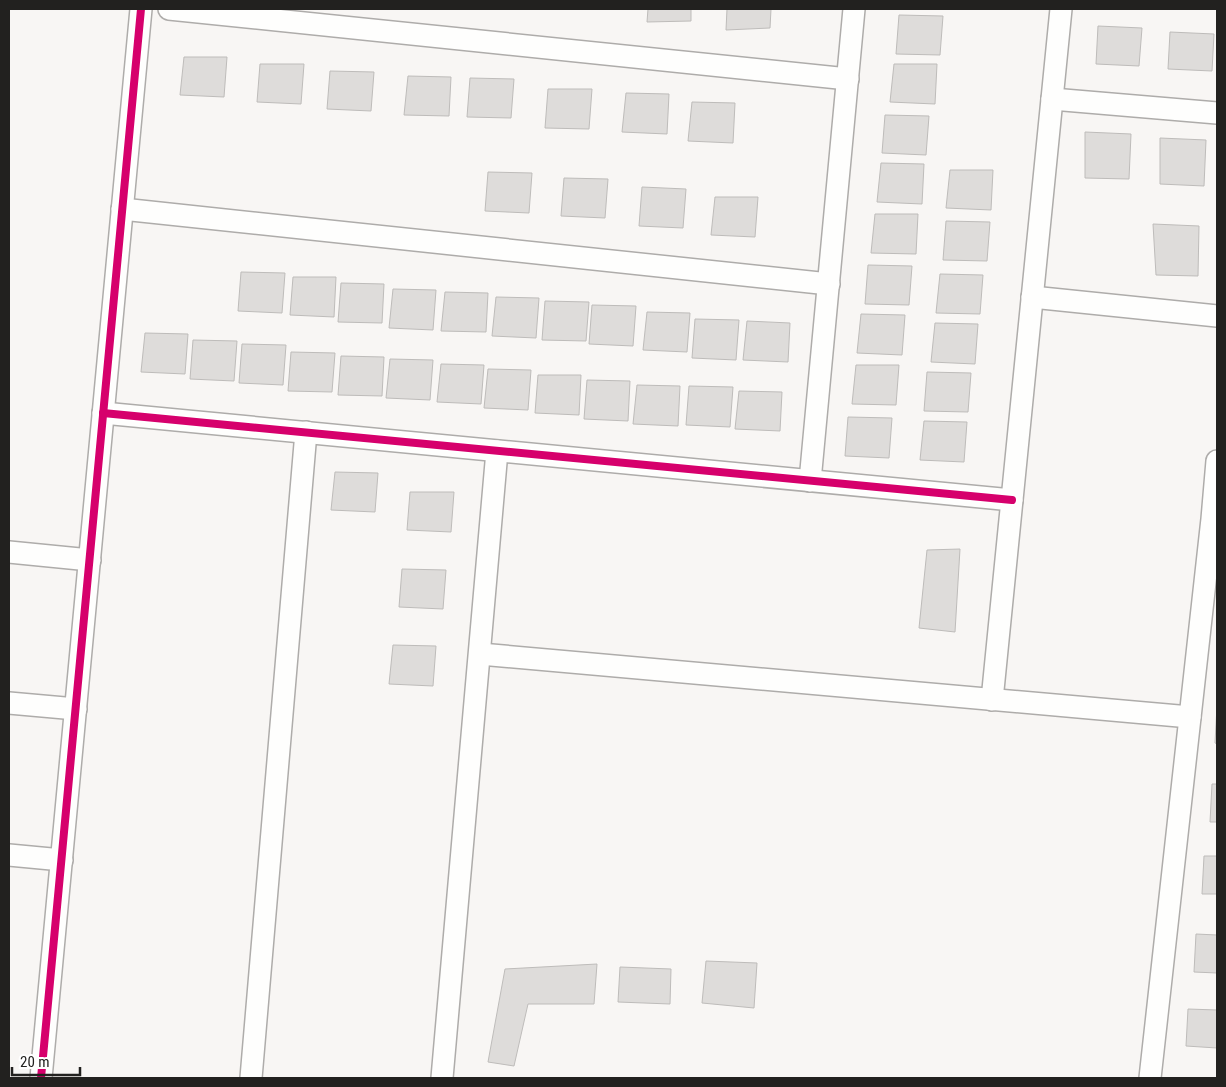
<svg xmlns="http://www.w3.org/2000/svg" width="1226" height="1087" font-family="'Roboto Condensed',sans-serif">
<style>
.building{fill:#dedcda;stroke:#bebcba}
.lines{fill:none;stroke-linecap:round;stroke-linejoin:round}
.minor-casing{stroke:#aeacaa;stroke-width:24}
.minor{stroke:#fefefd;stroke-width:21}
.cycleway-casing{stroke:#fff;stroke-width:11}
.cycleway{stroke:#d6006c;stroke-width:8}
</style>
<rect width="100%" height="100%" fill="#f8f6f4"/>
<g class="building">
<path d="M648,9h43v12l-44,1z"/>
<path d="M727,9h44l-1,19 -44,2z"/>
<path d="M899,15l44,1 -3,39 -44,-1z"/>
<path d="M1098,26l44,2 -3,38 -43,-2z"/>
<path d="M1170,32l44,2 -2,37 -44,-2z"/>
<path d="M184,57h43l-3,40 -44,-2z"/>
<path d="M260,64h44l-3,40 -44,-2z"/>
<path d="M894,64h43l-2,40 -45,-2z"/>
<path d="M330,71l44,1 -3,39 -44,-2z"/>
<path d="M408,76l43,1 -2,39 -45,-1z"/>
<path d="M470,78l44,1 -3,39 -44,-1z"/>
<path d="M548,89h44l-3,40 -44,-1z"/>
<path d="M626,93l43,1 -2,40 -45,-2z"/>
<path d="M692,102l43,1 -2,40 -45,-2z"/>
<path d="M885,115l44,1 -3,39 -44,-2z"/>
<path d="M1085,132l46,2 -2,45 -44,-1z"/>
<path d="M1160,138l46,2 -2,46 -44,-2z"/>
<path d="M881,163l43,1 -2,40 -45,-2z"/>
<path d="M950,170h43l-2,40 -45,-2z"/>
<path d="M488,172l44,1 -3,40 -44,-2z"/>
<path d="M564,178l44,1 -3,39 -44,-2z"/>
<path d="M642,187l44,2 -3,39 -44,-2z"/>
<path d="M715,197h43l-3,40 -44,-2z"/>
<path d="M875,214h43l-2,40 -45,-1z"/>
<path d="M946,221l44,1 -3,39 -44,-1z"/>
<path d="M1153,224l46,2 -1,50 -42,-1z"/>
<path d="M868,265l44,1 -3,39 -44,-1z"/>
<path d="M241,272l44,1 -3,40 -44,-2z"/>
<path d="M940,274l43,1 -3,39 -44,-1z"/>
<path d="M293,277h43l-2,40 -44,-2z"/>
<path d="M341,283l43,1 -2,39 -44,-1z"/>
<path d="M393,289l43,1 -3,40 -44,-2z"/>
<path d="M445,292l43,1 -2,39 -45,-1z"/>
<path d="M496,297l43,1 -3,40 -44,-2z"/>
<path d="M545,301l44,1 -3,39 -44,-1z"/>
<path d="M592,305l44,1 -3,40 -44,-2z"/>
<path d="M647,312l43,1 -3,39 -44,-2z"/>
<path d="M861,314l44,1 -3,40 -45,-2z"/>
<path d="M695,319l44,1 -3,40 -44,-2z"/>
<path d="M747,321l43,2 -2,39 -45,-2z"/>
<path d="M935,323l43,1 -3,40 -44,-2z"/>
<path d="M145,333l43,1 -3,40 -44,-2z"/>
<path d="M193,340l44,1 -3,40 -44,-2z"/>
<path d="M242,344l44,1 -3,40 -44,-2z"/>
<path d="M291,352l44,1 -3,39 -44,-1z"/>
<path d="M341,356l43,1 -2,39 -44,-1z"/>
<path d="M390,359l43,1 -3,40 -44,-2z"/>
<path d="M441,364l43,1 -3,39 -44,-2z"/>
<path d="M856,365h43l-3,40 -44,-1z"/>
<path d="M488,369l43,1 -3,40 -44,-2z"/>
<path d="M927,372l44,1 -3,39 -44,-1z"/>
<path d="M538,375h43l-2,40 -44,-2z"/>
<path d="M587,380l43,1 -2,40 -44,-2z"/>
<path d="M637,385l43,1 -2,40 -45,-2z"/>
<path d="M689,386l44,1 -3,40 -44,-2z"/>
<path d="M739,391l43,1 -2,39 -45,-2z"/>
<path d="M848,417l44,1 -3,40 -44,-2z"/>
<path d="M924,421l43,1 -3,40 -44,-2z"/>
<path d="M335,472l43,1 -3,39 -44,-2z"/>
<path d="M410,492h44l-3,40 -44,-2z"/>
<path d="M960,549l-5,83 -36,-4 8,-78z"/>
<path d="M402,569l44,1 -3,39 -44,-2z"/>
<path d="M393,645l43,1 -3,40 -44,-2z"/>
<path d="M1217,706v38l-2,-1z"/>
<path d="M1212,784h5v38h-7z"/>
<path d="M1204,856h13v38h-15z"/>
<path d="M1196,934l21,1v38l-23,-1z"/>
<path d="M706,961l51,2 -3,45 -52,-5z"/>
<path d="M597,964l-3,40h-66l-14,62 -26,-4 17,-93z"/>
<path d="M620,967l51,2 -1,35 -52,-2z"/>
<path d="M1188,1009l29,1v38l-31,-2z"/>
</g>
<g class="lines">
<g class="minor-casing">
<g id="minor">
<path d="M169,9l679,70"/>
<path d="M1052,99l165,14"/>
<path d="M122,209l707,75"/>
<path d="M1032,297l185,19"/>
<path d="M103,413l909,87"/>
<path d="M810,481l44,-472"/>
<path d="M9,552l81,8"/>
<path d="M480,654l710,63"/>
<path d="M992,700l69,-691"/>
<path d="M9,703l67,6"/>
<path d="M9,855l53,5"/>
<path d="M41,1078l100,-1069"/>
<path d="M251,1078l55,-646"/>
<path d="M442,1078l55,-627"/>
<path d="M1150,1078l62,-559 5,-58"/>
</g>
</g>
<use href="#minor" class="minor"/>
<g class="cycleway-casing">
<g id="cycleway">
<path d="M103,413l909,87"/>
<path d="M41,1078l100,-1069"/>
</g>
</g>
<use href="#cycleway" class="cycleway"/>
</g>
<rect width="1226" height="1087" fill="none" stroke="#22211f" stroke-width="20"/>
<path d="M12 1067v8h68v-8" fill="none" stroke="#22211f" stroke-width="2.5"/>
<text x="20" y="1067" font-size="15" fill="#22211f" stroke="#ffffff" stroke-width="4" paint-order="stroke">20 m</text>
</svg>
